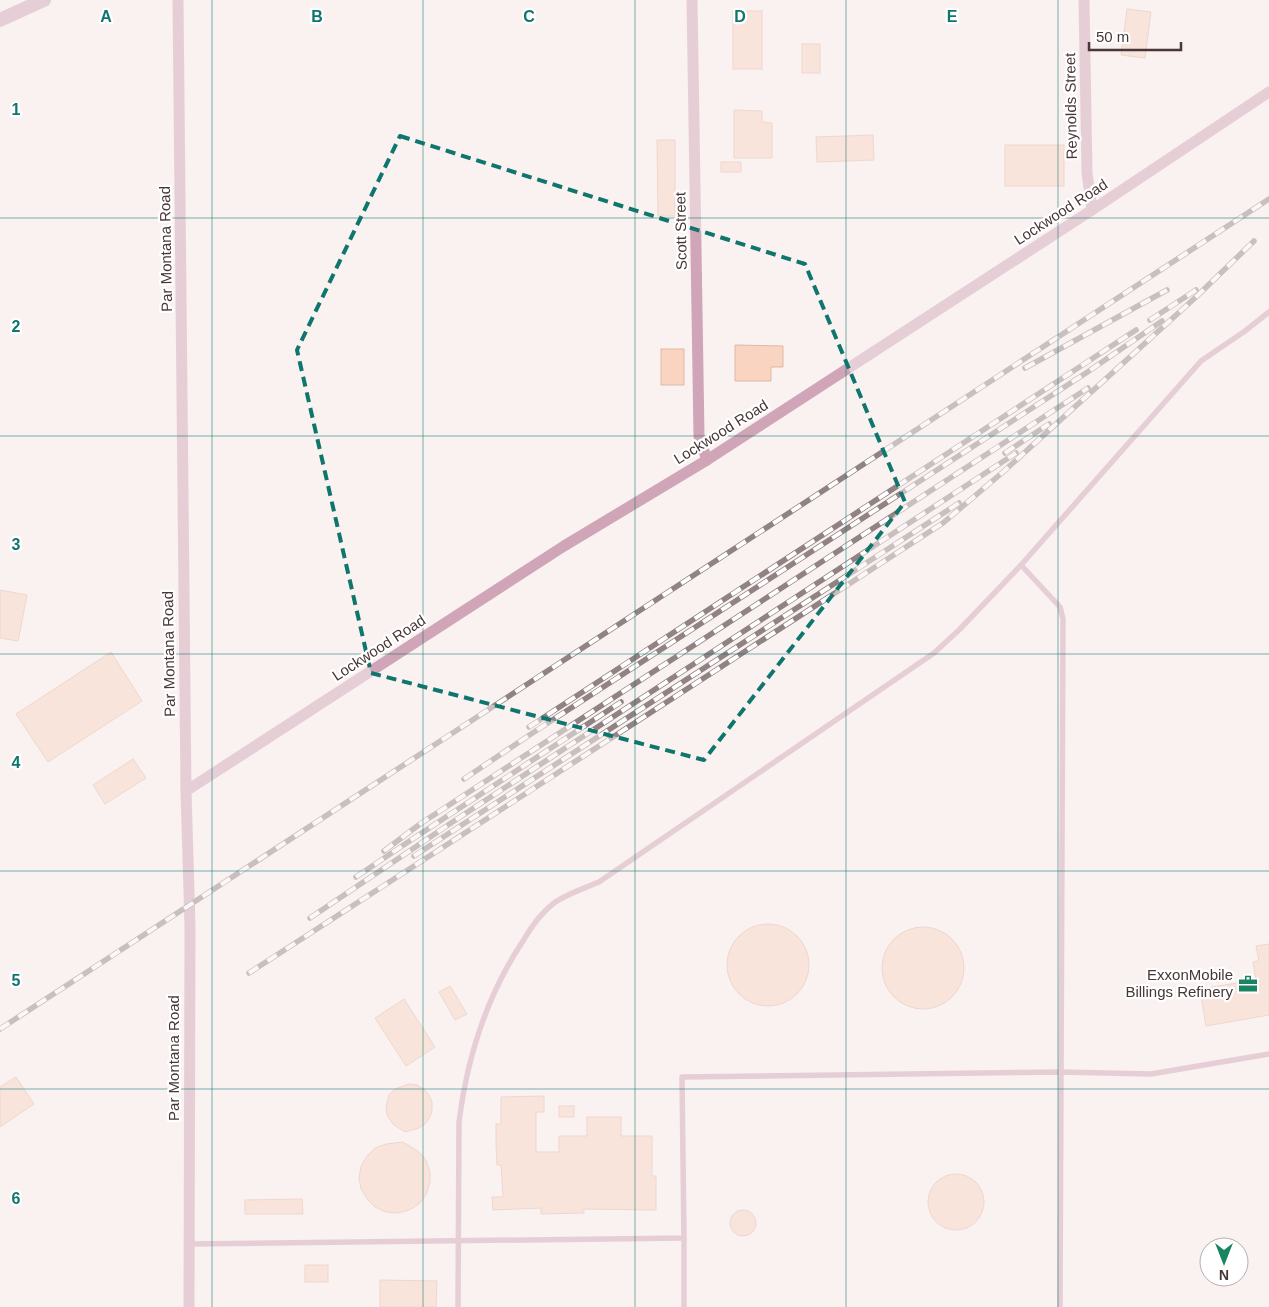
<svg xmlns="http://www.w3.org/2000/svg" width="1269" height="1307" font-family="Arial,sans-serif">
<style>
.building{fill:#f9d4c1;stroke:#ddb9a6}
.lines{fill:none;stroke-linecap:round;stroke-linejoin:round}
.service{stroke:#cfa5b7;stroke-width:5.5}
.minor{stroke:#cfa5b7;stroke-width:11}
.tertiary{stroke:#cfa5b7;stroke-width:14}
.rail-casing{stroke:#918383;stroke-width:5.5}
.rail{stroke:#fff;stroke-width:4;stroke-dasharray:11;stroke-linecap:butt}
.marked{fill:none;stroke:#0f766e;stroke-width:4;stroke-dasharray:10 6;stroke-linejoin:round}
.grid{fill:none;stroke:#0f766e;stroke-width:1;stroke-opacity:0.55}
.labels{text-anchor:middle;stroke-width:4.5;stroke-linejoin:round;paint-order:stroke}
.street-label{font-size:15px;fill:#483737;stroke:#fff}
.poi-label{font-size:15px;fill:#483737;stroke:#fff;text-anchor:end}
.grid-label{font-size:16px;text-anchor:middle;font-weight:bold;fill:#0f766e;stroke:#fff;stroke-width:4.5;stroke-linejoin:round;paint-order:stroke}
</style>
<rect width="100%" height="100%" fill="#faf1f1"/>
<g class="building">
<path d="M1127,9l24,3 -6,46 -24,-3z"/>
<rect x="733" y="11" width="29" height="58"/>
<rect x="802" y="44" width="18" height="29"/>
<path d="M734,110l28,1v11l10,1v35h-38z"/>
<path d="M873,135l1,25 -57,2 -1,-25z"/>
<path d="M657,140h18v76h-17z"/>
<rect x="1005" y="145" width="59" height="41"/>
<rect x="721" y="162" width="20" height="10"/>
<path d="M735,345l48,1v21h-12v14h-36z"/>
<rect x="661" y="349" width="23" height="36"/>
<path d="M0,590l27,5 -9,46 -18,-3z"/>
<path d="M111,652l31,49 -94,61 -32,-48z"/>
<path d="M133,759l13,19 -41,26 -12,-19z"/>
<circle cx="768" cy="965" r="41"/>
<circle cx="923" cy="968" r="41"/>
<path d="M1269,944v71l-63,11 -6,-37 56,-9 -3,-18 6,-1 -3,-15z"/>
<path d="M450,986l17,28 -12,6 -16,-28z"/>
<path d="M404,999l31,48 -29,19 -31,-48z"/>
<path d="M16,1077l18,27 -34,23v-40z"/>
<path d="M409,1084l8,1 7,4 5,6 3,7v8l-2,7 -5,7 -6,4 -14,4 -12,-8 -5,-7 -2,-7 1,-8 2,-7 6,-6z"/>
<path d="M544,1096v16h-8v40h23v-16h28v-19h34v19h31v40h4v34l-72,-1v4l-43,1v-6l-48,2 -1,-13h11l-2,-32h-4l-1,-23v-18h5v-27z"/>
<rect x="559" y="1106" width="15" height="11"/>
<path d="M403,1142l15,9 8,9 4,12v11l-4,12 -7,9 -10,6 -11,3 -12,-1 -11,-5 -8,-8 -6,-10 -2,-11 2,-12 6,-10 8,-8 11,-4z"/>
<circle cx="956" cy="1202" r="28"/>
<path d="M302,1199l1,15h-58v-14z"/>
<circle cx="743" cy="1223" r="13"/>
<rect x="305" y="1265" width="23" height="17"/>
<path d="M380,1280l57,1 -1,26h-56z"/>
</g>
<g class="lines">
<g class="service">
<path d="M1021,565l39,42 3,12 -3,688"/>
<path d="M189,1244l495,-6 -2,-161 379,-5 90,2 118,-20"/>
<path d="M458,1307l1,-185c8,-64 28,-127 64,-181 8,-14 18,-28 31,-38 13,-9 31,-15 45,-21l335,-229 25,-23 62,-65 180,-204 44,-30 24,-19"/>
<path d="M684,1307v-69"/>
</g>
<g class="minor">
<path d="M178,0l8,791 4,136 -1,380"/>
<path d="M692,0l7,436 8,24"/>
<path d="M1084,0l3,173 5,37"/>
<path d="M186,791l378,-245 143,-86 385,-250 177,-118"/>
</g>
<path class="tertiary" d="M0,20l44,-20"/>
<g class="rail-casing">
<g id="rail">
<path d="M1150,320l46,-30"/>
<path d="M1025,368l142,-78"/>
<path d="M1005,453l44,-29"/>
<path d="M529,727l607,-397"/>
<path d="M464,779l67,-45 555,-361 76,-52"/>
<path d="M384,851l36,-27 668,-436"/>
<path d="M414,856l545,-353"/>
<path d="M356,877l55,-37 210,-138"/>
<path d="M310,918l147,-99 559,-366"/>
<path d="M249,973l694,-450 60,-51 193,-175 58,-56"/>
<path d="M0,1029l1269,-830"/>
</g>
</g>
<use href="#rail" class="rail"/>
</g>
<path d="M0 0H1269V1307H0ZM400,136l405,128 100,238 -201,258 -333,-87 -74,-323z" fill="#faf1f1" fill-opacity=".55" fill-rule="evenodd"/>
<path class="marked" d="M400,136l405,128 100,238 -201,258 -333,-87 -74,-323z"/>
<path class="grid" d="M212,0v1307M423,0v1307M635,0v1307M846,0v1307M1058,0v1307M0,218h1269M0,436h1269M0,654h1269M0,871h1269M0,1089h1269"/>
<defs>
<g id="office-bare" transform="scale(1.5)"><path d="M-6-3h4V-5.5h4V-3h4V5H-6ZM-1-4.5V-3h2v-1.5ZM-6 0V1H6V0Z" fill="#198461" stroke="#fff" stroke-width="2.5" paint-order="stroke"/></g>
</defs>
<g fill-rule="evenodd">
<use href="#office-bare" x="1248" y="984"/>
</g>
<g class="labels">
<g class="street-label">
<text transform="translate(1071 106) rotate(-91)" y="5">Reynolds Street</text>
<text transform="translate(1061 212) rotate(-33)" y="5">Lockwood Road</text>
<text transform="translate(681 231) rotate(-91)" y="5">Scott Street</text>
<text transform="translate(166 249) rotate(-91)" y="5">Par Montana Road</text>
<text transform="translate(721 432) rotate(-32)" y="5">Lockwood Road</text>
<text transform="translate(379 648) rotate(-33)" y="5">Lockwood Road</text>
<text transform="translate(169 654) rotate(-91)" y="5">Par Montana Road</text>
<text transform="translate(174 1058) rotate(-90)" y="5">Par Montana Road</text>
</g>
<g class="poi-label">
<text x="1233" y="980">ExxonMobile<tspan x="1233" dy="17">Billings Refinery</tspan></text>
</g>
</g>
<g class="grid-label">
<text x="106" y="22">A</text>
<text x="317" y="22">B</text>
<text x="529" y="22">C</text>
<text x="740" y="22">D</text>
<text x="952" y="22">E</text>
<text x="16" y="115">1</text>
<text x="16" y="332">2</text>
<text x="16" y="550">3</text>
<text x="16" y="768">4</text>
<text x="16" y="986">5</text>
<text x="16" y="1204">6</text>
</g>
<g transform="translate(1224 1262) rotate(180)"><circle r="24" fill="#ffffff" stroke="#b6afaf"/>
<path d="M0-4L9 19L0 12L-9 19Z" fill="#198461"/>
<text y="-8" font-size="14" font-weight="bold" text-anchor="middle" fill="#483737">N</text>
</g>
<path d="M1089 42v8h92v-8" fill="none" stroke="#483737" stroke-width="2.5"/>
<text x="1096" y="42" font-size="15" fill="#483737" stroke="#ffffff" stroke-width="4" paint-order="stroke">50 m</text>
</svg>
